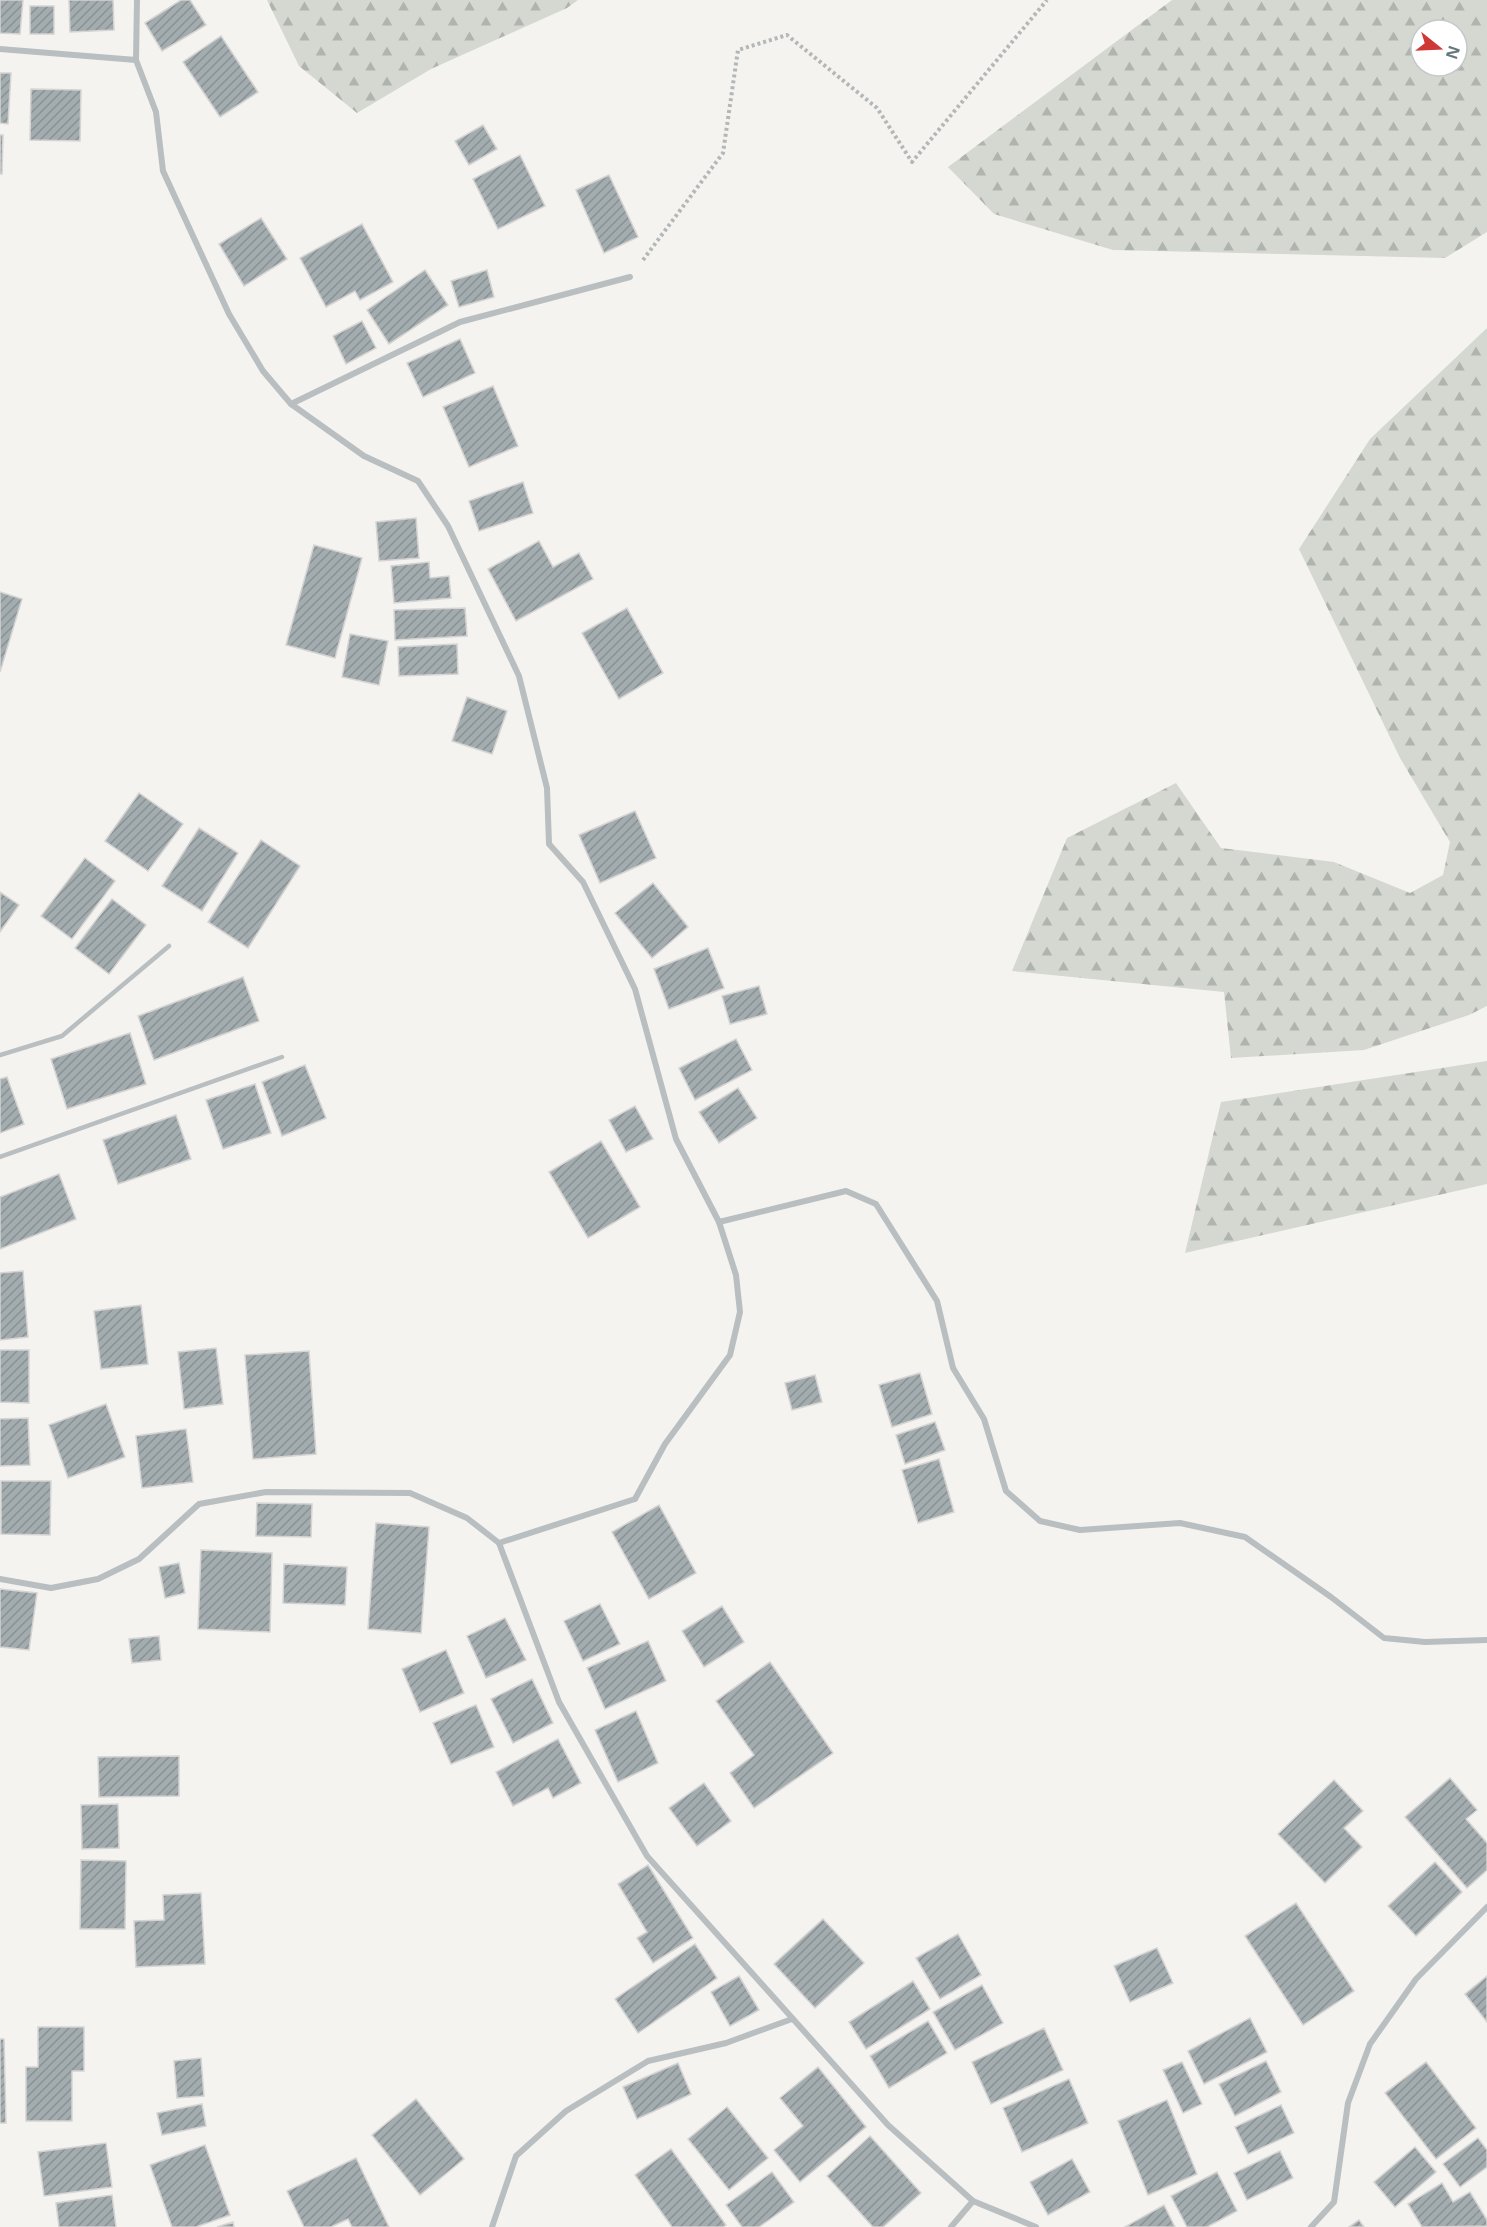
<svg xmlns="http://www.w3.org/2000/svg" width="1487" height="2227" font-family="'Noto Sans',sans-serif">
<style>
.forest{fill:url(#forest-firs);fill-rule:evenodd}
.building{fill:url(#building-hatch);stroke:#d5d4d3;stroke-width:1.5}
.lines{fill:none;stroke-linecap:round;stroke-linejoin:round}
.path{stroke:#b3b7b8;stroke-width:4;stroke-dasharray:3 3;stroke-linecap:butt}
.service{stroke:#b9bec0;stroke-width:4.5}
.minor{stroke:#b9bec0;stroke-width:6}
</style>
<defs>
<pattern id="forest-firs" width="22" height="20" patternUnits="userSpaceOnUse" patternTransform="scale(1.5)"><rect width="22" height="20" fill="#d4d8d0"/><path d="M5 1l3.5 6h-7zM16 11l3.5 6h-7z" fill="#b0b4ae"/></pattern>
<pattern id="building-hatch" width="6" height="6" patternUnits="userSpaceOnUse" patternTransform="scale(1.5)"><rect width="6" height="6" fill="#a3acaf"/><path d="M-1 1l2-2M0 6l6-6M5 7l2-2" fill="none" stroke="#899194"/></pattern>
</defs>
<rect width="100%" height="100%" fill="#f4f3f0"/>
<g class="forest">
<path d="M267,0h311l-11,8 -136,61 -74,44 -58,-47z"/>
<path d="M1172,0h315v232l-42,26 -332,-8 -119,-36 -46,-47zM1421,30h36v36h-36z"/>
<path d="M1487,328v678l-18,9 -105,35 -133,8 -7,-66 -212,-21 55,-133 109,-55 45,65 113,14 76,31 33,-18 7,-33 -50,-84 -101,-209 71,-110z"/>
<path d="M1487,1061v123l-302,69 36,-151z"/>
</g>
<g class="building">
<path d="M0,0h23l-3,34 -20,-1z"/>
<path d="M69,0h44l1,30 -44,2z"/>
<path d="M181,0h9l16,25 -44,26 -17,-28z"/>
<rect x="30" y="6" width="24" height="28"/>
<path d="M221,36l37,56 -38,25 -37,-55z"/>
<path d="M0,73h11l-3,51 -8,-1z"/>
<path d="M31,89l50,1 -1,51 -50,-1z"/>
<path d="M483,125l14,24 -28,16 -14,-24z"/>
<path d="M0,135h3l-1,39h-2z"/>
<path d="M520,155l25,51 -47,23 -25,-50z"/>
<path d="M609,175l29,62 -34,16 -28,-63z"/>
<path d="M261,218l26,41 -43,27 -25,-42z"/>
<path d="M362,224l31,58 -33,18 -5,-9 -29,16 -26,-49z"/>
<path d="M425,270l23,35 -59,39 -22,-34z"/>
<path d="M487,270l7,27 -35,10 -8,-26z"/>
<path d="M362,321l14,27 -30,16 -13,-28z"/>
<path d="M460,339l15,34 -52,24 -16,-34z"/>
<path d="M493,386l25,60 -49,21 -26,-60z"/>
<path d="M523,482l10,31 -54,18 -10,-30z"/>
<path d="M416,518l3,40 -40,3 -3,-39z"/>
<path d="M539,541l14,26 26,-14 14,26 -77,42 -28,-52z"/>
<path d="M314,545l48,13 -27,100 -49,-13z"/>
<path d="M429,562l1,16 19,-2 2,22 -57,5 -3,-37z"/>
<path d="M0,592l22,7 -22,73z"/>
<path d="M465,608l2,28 -72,4 -1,-30z"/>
<path d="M627,608l36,65 -44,26 -37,-66z"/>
<path d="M350,634l38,7 -9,44 -37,-8z"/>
<path d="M457,644l1,30 -59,2 -1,-29z"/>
<path d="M467,697l40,14 -15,43 -40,-13z"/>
<path d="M139,793l44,31 -35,47 -43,-30z"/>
<path d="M635,811l21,47 -56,25 -21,-48z"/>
<path d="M199,828l39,25 -36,58 -40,-25z"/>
<path d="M261,840l39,26 -52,82 -40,-26z"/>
<path d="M85,858l30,23 -43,58 -31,-23z"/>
<path d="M653,883l35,44 -36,31 -37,-45z"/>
<path d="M0,892l19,13 -19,27z"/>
<path d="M112,899l34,26 -37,49 -34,-26z"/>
<path d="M708,948l16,40 -55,21 -15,-40z"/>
<path d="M243,977l16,44 -105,39 -16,-44z"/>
<path d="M759,986l8,28 -37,10 -8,-28z"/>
<path d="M130,1033l16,51 -79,25 -16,-50z"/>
<path d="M736,1039l16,31 -57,30 -16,-32z"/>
<path d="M305,1065l21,53 -44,18 -20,-54z"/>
<path d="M7,1077l17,47 -24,9v-54z"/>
<path d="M255,1084l16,49 -48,16 -17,-49z"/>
<path d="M738,1088l19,30 -38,25 -20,-31z"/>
<path d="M635,1106l18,33 -27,13 -17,-32z"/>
<path d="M176,1115l15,44 -73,25 -15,-44z"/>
<path d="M601,1141l39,66 -52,31 -39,-66z"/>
<path d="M59,1174l17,45 -76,30v-52z"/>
<path d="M23,1271l5,66 -28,3v-67z"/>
<path d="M141,1305l7,59 -47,5 -7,-58z"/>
<path d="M216,1348l7,56 -39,5 -6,-57z"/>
<path d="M0,1350h29v53l-29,-1z"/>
<path d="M309,1351l7,103 -63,5 -8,-104z"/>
<path d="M920,1373l12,41 -40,13 -13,-42z"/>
<path d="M815,1375l7,27 -30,8 -7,-27z"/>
<path d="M106,1404l19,53 -57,21 -19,-53z"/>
<path d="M28,1418l2,47 -30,1v-47z"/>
<path d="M935,1422l10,28 -40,14 -9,-29z"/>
<path d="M186,1429l7,53 -51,6 -6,-52z"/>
<path d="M939,1459l15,53 -36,11 -16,-53z"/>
<path d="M1,1481h50l-1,54 -49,-1z"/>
<path d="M257,1503l55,1 -1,33 -55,-1z"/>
<path d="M659,1505l37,68 -47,26 -37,-67z"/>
<path d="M376,1523l53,4 -8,106 -53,-4z"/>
<path d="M201,1550l71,3 -2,79 -72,-3z"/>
<path d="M179,1563l6,30 -20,5 -6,-31z"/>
<path d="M284,1564l63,3 -2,38 -62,-2z"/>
<path d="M0,1589l37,4 -8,57 -29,-3z"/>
<path d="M600,1604l20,40 -37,17 -19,-40z"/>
<path d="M722,1606l22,36 -40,25 -22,-36z"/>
<path d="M505,1618l21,42 -40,18 -19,-42z"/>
<path d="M159,1636l2,24 -29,3 -3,-24z"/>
<path d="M648,1641l18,40 -61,28 -18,-41z"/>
<path d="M446,1650l18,43 -44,19 -18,-43z"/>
<path d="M770,1662l63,91 -79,55 -24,-35 24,-18 -38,-54z"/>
<path d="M532,1679l21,44 -40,20 -22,-44z"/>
<path d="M476,1705l18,42 -43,17 -18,-41z"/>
<path d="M636,1711l22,52 -40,19 -23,-52z"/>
<path d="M558,1739l23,44 -28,15 -5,-10 -35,18 -17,-34z"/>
<path d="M179,1756v40l-80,1 -1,-40z"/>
<path d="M1450,1778l27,32 -11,9 21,24v27l-20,18 -62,-71z"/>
<path d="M1334,1780l29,31 -19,17 18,19 -37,36 -47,-49z"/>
<path d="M704,1783l27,38 -34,25 -28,-38z"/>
<path d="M118,1804l1,44 -37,1 -1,-44z"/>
<path d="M81,1860l45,1 -1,68h-45z"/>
<path d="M1435,1862l27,30 -46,44 -28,-30z"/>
<path d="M648,1865l45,73 -40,25 -16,-25 10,-6 -29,-48z"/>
<path d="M201,1893l4,71 -69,3 -2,-46 30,-1 -1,-25z"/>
<path d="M1296,1903l58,88 -51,34 -58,-89z"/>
<path d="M823,1919l41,44 -49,45 -41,-44z"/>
<path d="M958,1934l23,41 -41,24 -24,-41z"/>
<path d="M695,1944l22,34 -79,55 -23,-34z"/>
<path d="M1157,1948l16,35 -43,19 -16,-36z"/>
<path d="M739,1976l20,34 -29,16 -19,-34z"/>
<path d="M1487,1976v46l-22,-28z"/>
<path d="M913,1981l17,28 -64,40 -17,-27z"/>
<path d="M982,1985l21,38 -48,27 -22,-38z"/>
<path d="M1250,2018l17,34 -63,32 -16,-33z"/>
<path d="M928,2021l19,32 -58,35 -19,-32z"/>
<path d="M38,2027h46v44h-12v50h-46v-54h12z"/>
<path d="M1044,2028l19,42 -72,34 -19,-42z"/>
<path d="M0,2039h4l2,84h-6z"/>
<path d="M201,2058l3,38 -27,2 -3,-37z"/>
<path d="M1266,2061l15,31 -46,24 -16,-32z"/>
<path d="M1182,2062l20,42 -19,9 -20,-43z"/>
<path d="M1426,2062l50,66 -40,31 -51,-66z"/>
<path d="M678,2063l13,31 -54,25 -14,-32z"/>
<path d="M818,2067l48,60 -66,55 -26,-32 29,-24 -23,-28z"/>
<path d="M1069,2079l19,44 -66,29 -19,-44z"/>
<path d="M416,2099l48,60 -44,36 -48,-60z"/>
<path d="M1167,2100l30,74 -49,21 -30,-74z"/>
<path d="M202,2104l4,22 -44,9 -5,-22z"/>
<path d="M1281,2105l13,28 -46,21 -13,-27z"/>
<path d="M727,2107l41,51 -39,32 -41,-51z"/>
<path d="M870,2136l51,57 -38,34h-10l-46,-51z"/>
<path d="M1478,2138l9,12v17l-27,20 -17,-23z"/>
<path d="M106,2143l6,44 -68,9 -6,-44z"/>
<path d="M205,2145l25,70 -34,12h-24l-22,-62z"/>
<path d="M1415,2147l21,25 -41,35 -21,-25z"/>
<path d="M671,2149l55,76 -3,2h-51l-37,-52z"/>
<path d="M1280,2151l13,27 -46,22 -13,-27z"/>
<path d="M356,2158l33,69h-37l-4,-8 -17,8h-27l-17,-36z"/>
<path d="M1072,2159l18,33 -42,23 -18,-33z"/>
<path d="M772,2172l22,30 -35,25h-17l-16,-22z"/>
<path d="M1217,2172l20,39 -30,16h-20l-16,-31z"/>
<path d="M1442,2183l11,19 17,-10 17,28v6l-65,1 -14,-23z"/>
<path d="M112,2195l4,32h-57l-3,-24z"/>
<path d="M1164,2205l11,22h-50z"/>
<path d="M1359,2220l5,7h-15z"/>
<path d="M233,2222l1,5h-17z"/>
</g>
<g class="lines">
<path class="path" d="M643,260l80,-107 15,-103 49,-15 90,73 35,54 135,-162"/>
<g class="service">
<path d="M0,1055l62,-19 107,-90"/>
<path d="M0,1157l282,-100"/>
</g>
<g class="minor">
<path d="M137,0l-1,60 20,52 7,59 66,143 34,57 28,33 73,52 54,25 30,45 71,150 28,112 2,56 34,38 52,107 41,150 43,83 17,53 4,37 -10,43 -65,89 -30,55 -136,44"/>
<path d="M0,49l136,11"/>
<path d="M291,404l169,-82 170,-45"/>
<path d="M719,1222l127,-31 30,13 61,97 16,67 31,51 22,72 34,30 40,9 100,-7 65,14 86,60 53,41 41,4 62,-2"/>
<path d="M0,1579l51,9 47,-9 41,-20 60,-55 67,-12 144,1 57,25 32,25 60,159 88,154 241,269 85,76 63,26"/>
<path d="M492,2227l24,-71 50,-45 82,-50 78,-18 66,-24"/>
<path d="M951,2227l22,-26"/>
<path d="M1311,2227l23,-25 14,-99 22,-59 46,-65 71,-72"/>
</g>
</g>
<g transform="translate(1439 48) rotate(108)"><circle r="28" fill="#ffffff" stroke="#c2c9cb" stroke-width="1.5"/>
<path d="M0-4.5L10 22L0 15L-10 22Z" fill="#ce3936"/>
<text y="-9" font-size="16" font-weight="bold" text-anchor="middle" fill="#66787e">N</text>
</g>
</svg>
